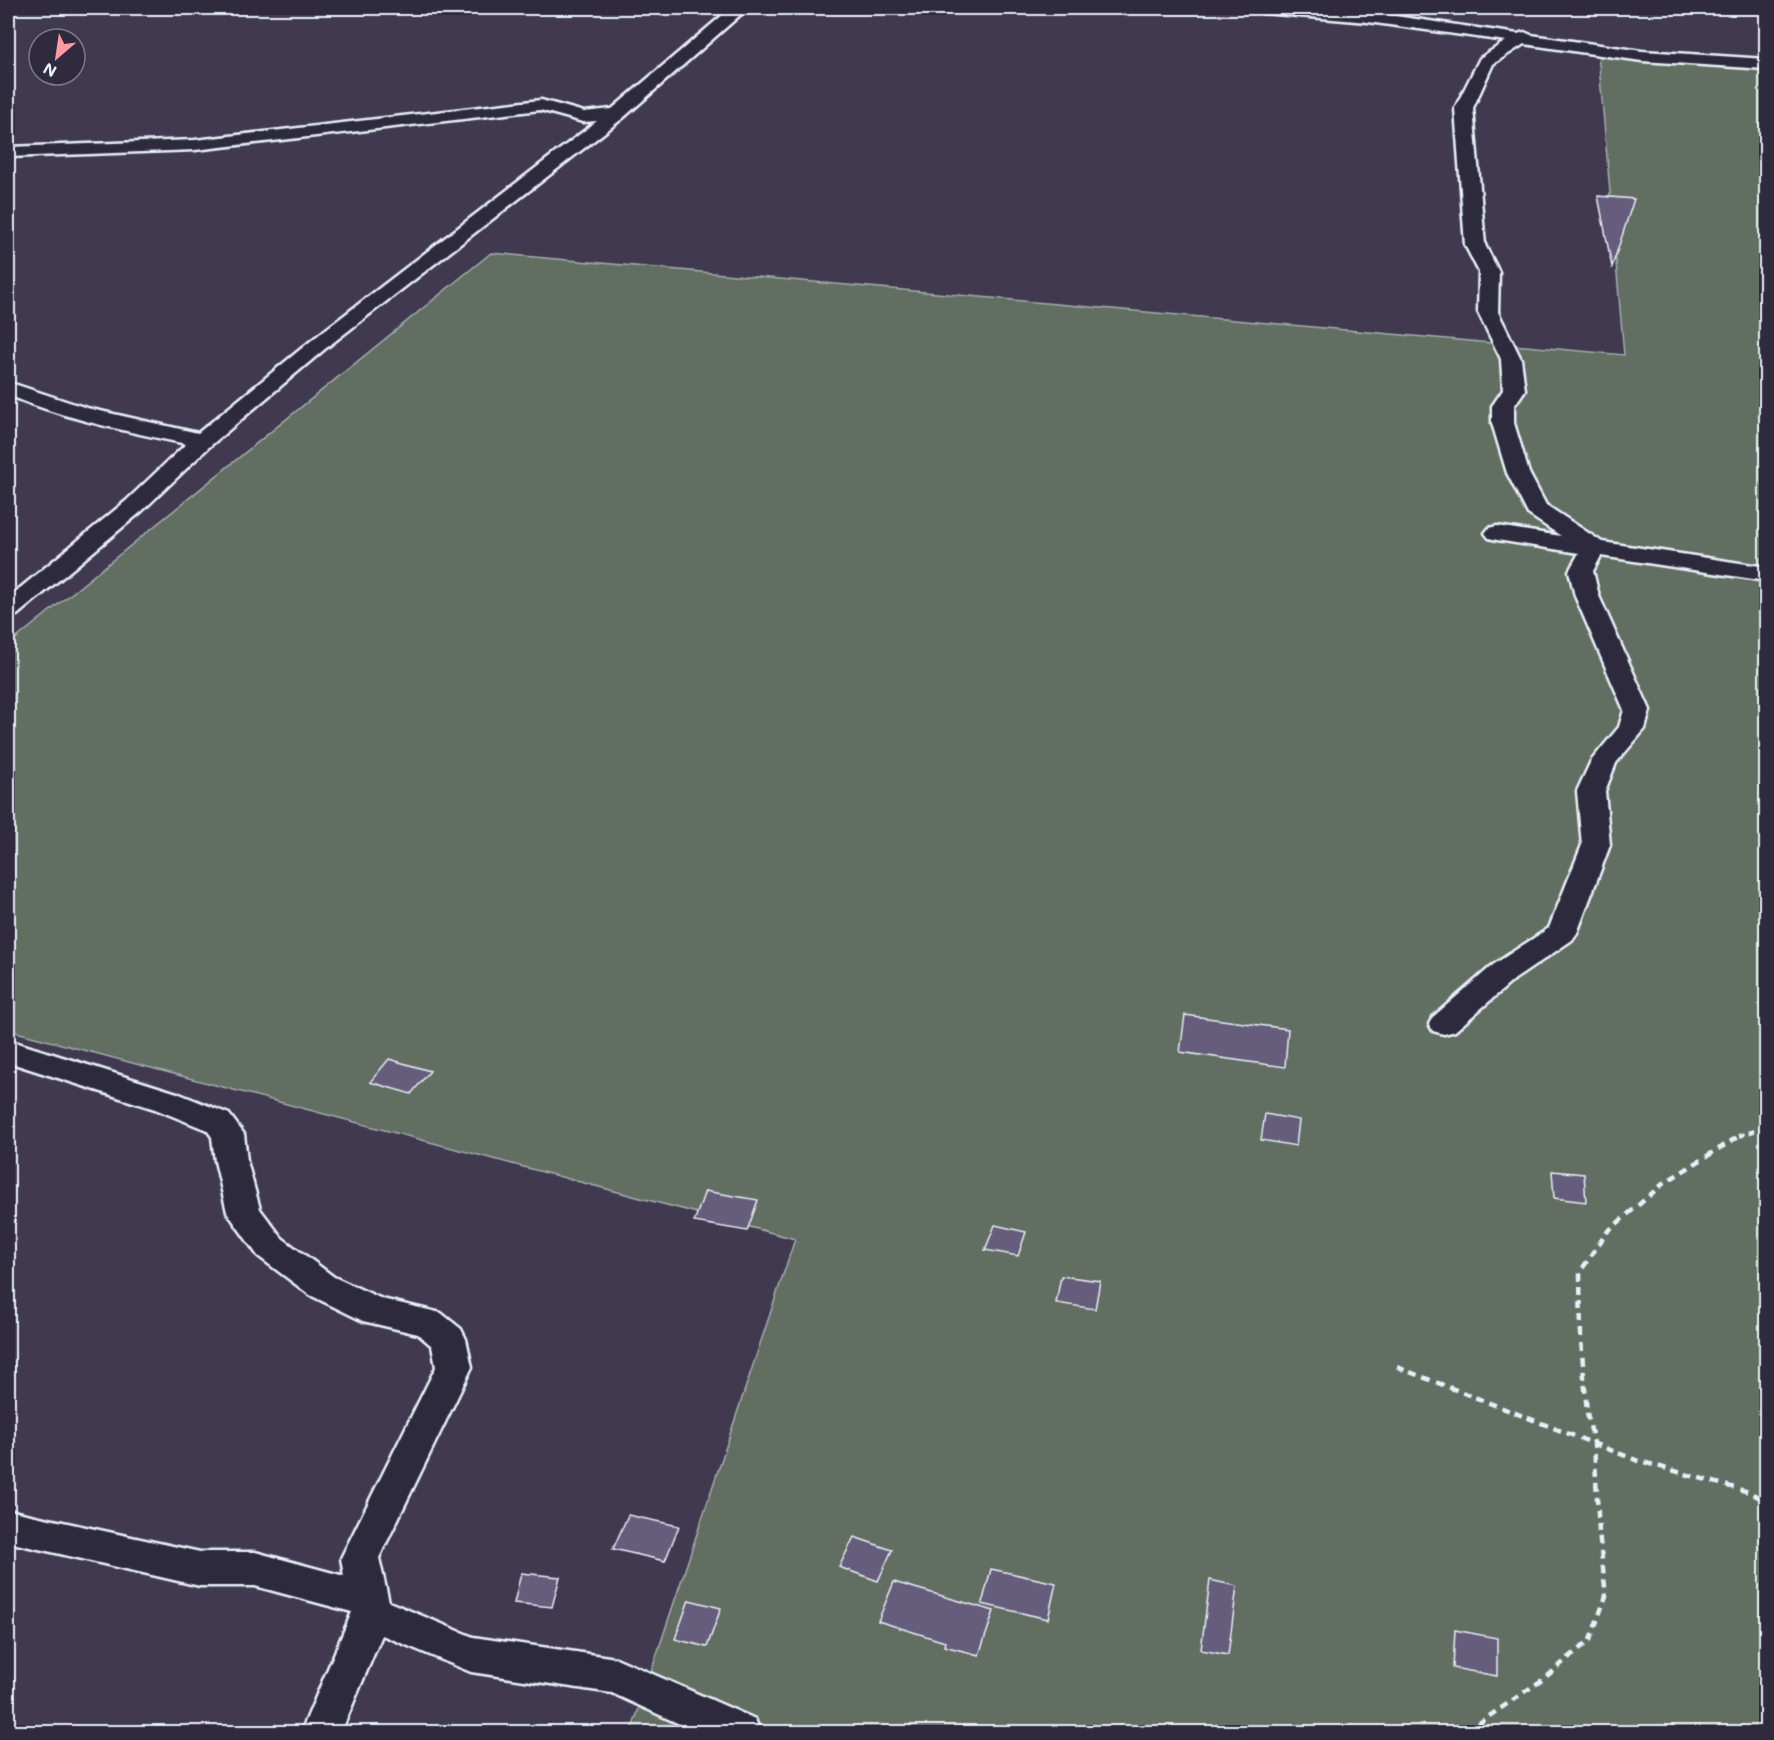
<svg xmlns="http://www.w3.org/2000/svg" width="1774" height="1740" font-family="Mali,sans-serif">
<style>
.green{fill:#626e62;stroke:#a5b0ad;stroke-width:1.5}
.building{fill:#665d7b;stroke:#e8f1f8;stroke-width:1.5}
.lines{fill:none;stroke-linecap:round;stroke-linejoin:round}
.minor-casing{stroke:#e8f1f8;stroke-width:5}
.path-far1{stroke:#e8f1f8;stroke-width:4;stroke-dasharray:6 4.5;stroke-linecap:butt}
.path{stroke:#e8f1f8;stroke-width:4.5;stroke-dasharray:8 6;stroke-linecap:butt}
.minor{fill:#2f2a3d;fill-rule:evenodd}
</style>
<rect width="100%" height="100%" fill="#403950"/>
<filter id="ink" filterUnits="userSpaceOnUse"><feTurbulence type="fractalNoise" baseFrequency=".0167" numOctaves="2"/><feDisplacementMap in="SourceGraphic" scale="12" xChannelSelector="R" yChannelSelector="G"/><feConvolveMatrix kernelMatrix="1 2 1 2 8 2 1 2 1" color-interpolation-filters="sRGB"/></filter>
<g filter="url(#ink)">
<path class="green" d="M1598,53l168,13v1666h-1135l164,-493 -787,-209v-385l483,-392 1133,102z"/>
<g class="building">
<path d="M1598,196l36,3 -22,68z"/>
<path d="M1185,1015l103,14 -3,38 -105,-15z"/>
<path d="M389,1059l41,12 -19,23 -41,-12z"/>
<path d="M1265,1114l34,6 -3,26 -35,-6z"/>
<path d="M1552,1171l32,3 2,28 -32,-4z"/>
<path d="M705,1191l53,9 -11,31 -53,-9z"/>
<path d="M995,1225l31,7 -8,24 -33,-6z"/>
<path d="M1061,1276l39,5 -5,28 -39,-6z"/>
<path d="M628,1515l51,11 -14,35 -52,-12z"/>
<path d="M854,1537l38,13 -14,31 -39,-14z"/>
<path d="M991,1569l65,14 -8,36 -66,-15z"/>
<path d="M521,1573l39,4 -8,30 -38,-4z"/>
<path d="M1210,1580l27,6 -9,69 -27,-5z"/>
<path d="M894,1582l100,29 -15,44 -35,-9 1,-4 -67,-21z"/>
<path d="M689,1600l32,8 -14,39 -32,-8z"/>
<path d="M1455,1630l42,8v38l-44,-8z"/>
</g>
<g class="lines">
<g class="minor-casing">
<g id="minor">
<path d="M731,8h17l-125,110 -297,230 -69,58 -47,40 -68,65 -125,104 -9,2v-19l118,-97 60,-57c-60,-13 -121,-25 -178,-49v-13l79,26 111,25 114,-93 285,-219 -14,1 -43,-12 -345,40 -187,7v-10l187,-7 346,-40 43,12 28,-3z"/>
<path d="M1254,8h58l56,4 150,22 6,-2 7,3 111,16 124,8v10l-124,-8 -118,-17 -31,20 -20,44 12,137 14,27 -1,40 23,47 4,31 -11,16v17l15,50 17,32 56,37 164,25v14l-165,-25 -8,15 6,25 51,114 -5,19 -29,34 -11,28 5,54 -33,88 -5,7 -57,39 -60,52 -11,3 -11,-3 -4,-7 4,-7 60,-52 56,-37 33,-83 -5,-54 14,-30 28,-34 5,-17 -49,-114 -6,-25 10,-18 -82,-13 -8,-2 -4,-5 4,-5 8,-2 64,10 -33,-22 -21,-41 -15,-50v-17l11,-16 -2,-31 -23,-47 1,-40 -14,-27 -10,-137 25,-50 26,-17 -138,-19 -106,-9z"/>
<path d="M8,1040l169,53 52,21 15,20 3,27 13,48 22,29 52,39 48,22 59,14 20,16 5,10 6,28 -93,191 10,44 84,35 143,21 139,61 5,13h-63l-85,-39 -141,-21 -89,-37 -41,97h-40l51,-120 -97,-26h-55l-192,-44v-32l192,42h55l89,24 -3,-18 95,-191 -4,-21 -14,-12 -55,-13 -53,-26 -52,-39 -31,-44 -12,-51 -3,-24 -5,-7 -52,-21 -147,-47z"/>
</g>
</g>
<path class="path-far1" d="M1739,1136l27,-9"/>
<g class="path">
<path d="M1397,1367l239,93 113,32 17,9"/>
<path d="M1466,1732l76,-52 48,-40 16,-44 -7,-64 -5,-89 -7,-30 -6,-73 -1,-68 27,-40 57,-49 77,-48"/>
</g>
<use href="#minor" class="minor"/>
</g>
</g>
<rect width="1774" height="1740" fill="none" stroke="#2f2a3d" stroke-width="30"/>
<rect x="15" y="15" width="1744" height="1710" fill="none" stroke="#e8f1f8" stroke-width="2" filter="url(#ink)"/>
<g transform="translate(57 57) rotate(209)"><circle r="28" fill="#2f2a3d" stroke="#797a88" stroke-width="1.5"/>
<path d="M0-4.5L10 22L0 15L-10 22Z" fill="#ff9aa2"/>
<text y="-9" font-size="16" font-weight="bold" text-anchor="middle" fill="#e8f1f8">N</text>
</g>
</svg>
